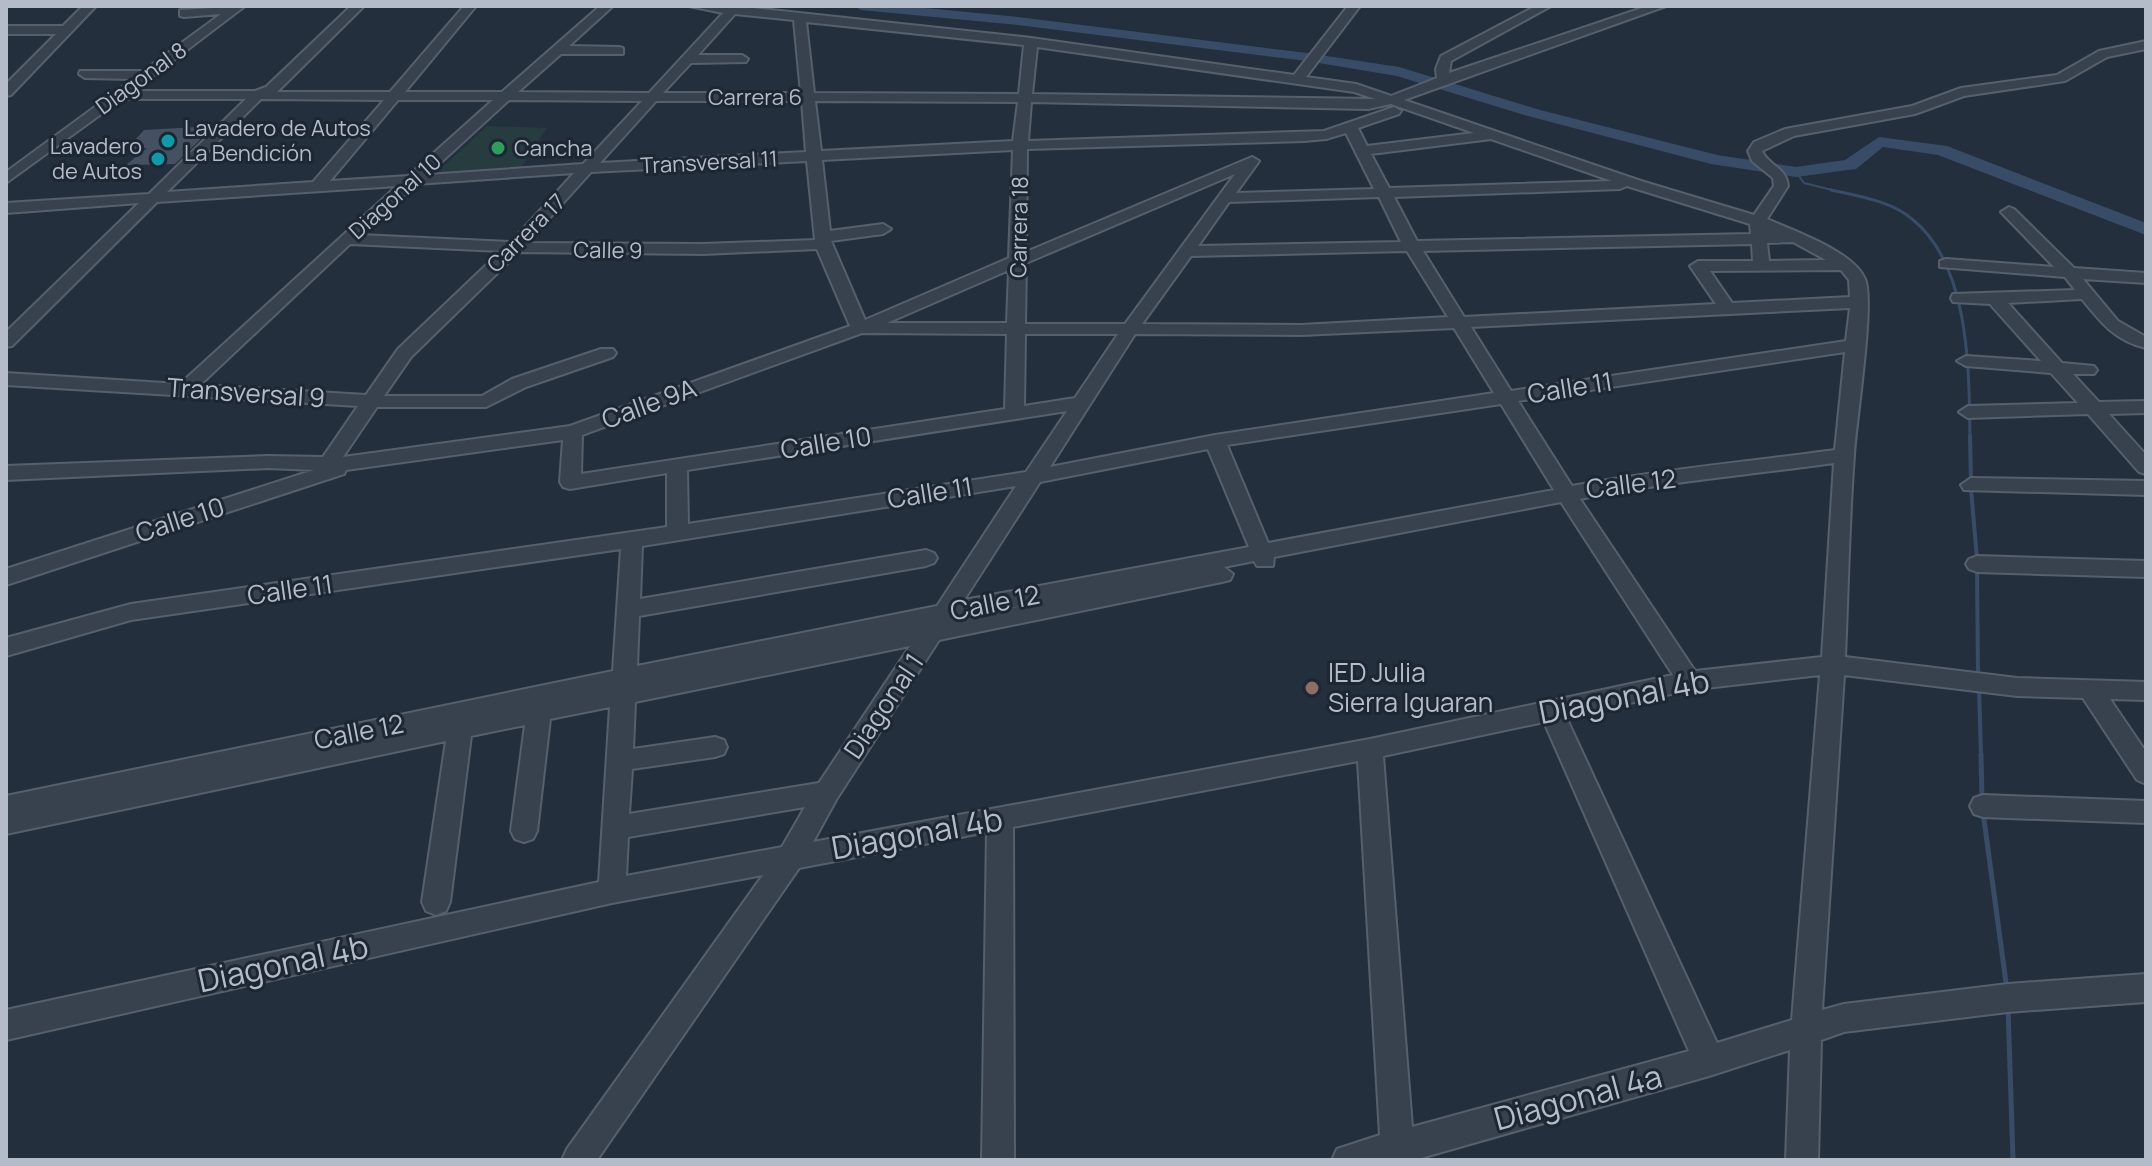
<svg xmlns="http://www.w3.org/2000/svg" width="2152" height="1166" font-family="Manrope,sans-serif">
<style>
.green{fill:#263c3f}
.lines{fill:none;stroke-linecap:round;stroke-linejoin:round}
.stream-far3{stroke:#394c67;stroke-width:2}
.stream-far2{stroke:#394c67;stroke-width:3}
.stream-far1{stroke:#394c67;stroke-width:4}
.stream{stroke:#394c67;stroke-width:5}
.river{fill:#394c67;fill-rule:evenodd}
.building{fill:#455162}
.minor-casing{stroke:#565f6c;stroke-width:4}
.minor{fill:#38414e;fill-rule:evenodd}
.culture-dot{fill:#0f9aa8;stroke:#1d2633;stroke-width:3}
.leisure-dot{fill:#2e9e5b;stroke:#1d2633;stroke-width:3}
.education-dot{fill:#8d6e63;stroke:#1d2633;stroke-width:3}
.labels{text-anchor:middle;stroke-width:6;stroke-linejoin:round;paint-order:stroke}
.far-street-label{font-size:22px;fill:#b4bcc9;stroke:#1d2633}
.far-poi-label{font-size:22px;fill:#b4bcc9;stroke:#1d2633;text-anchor:start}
.street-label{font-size:26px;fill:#b4bcc9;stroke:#1d2633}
.poi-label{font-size:26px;fill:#b4bcc9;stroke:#1d2633;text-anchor:start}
.near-street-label{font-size:32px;fill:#b4bcc9;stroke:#1d2633}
</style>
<rect width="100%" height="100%" fill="#242f3e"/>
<path class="green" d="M487,126l60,2 -27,41 -84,4z"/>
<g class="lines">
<g class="stream-far3">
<path d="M272,82l78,-76"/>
<path d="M1796,172l8,11 36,9"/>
</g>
<path class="stream-far2" d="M1831,190c27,6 60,11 81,29 58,46 57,151 58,219"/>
<g class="stream-far1">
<path d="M1970,436l1,44"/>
<path d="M1971,489l6,70"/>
<path d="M1977,568l1,107"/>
<path d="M1979,688l2,68"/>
</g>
<g class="stream">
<path d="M1981,754l1,45"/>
<path d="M1983,812l24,178"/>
<path d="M2008,1007l5,153"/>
</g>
<path class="river" d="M854,6h51l113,11 289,36 92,14 141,43 177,45 79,12 49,-7 34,-23 68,9 199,77v12l-208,-80 -55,-8 -27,22 -60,8 -85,-13 -183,-48 -131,-40 -90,-15 -289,-36 -157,-15z"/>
</g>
<path class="building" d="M214,126l-39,38 -49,1 21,-17 -20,1 17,-19z"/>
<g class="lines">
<g class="minor-casing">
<g id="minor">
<path d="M83,6h13l-85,89 -5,1v-12l50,-50h-50v-8h57z"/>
<path d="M245,6l-112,85h122l11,-4 85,-81h13l-87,86h113l74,-86h12l-71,86h97l98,-86h13l-44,40 50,1 4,1v6h-62l-43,38 131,1 74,-80 -34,-7h46l296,32 263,37 54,-69h12l-54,71 50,7 35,12 46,-18 -1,-9 5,-13 95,-50h15l-100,55 -2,12 199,-67h18l-262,94 237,81 113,34 20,-29 -1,-8 -21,-17 -4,-10 6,-9 31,-13 127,-23 49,-18 96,-13 42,-24 47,-10v8l-39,8 -42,24 -101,15 -49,18 -121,22 -32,15c7,15 24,16 26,35l-21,33c27,12 86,32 98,60 10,23 -9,142 -11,176 -5,67 -6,135 -9,202l172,21 129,4v18l-36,-1 36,53v32l-9,-4 -54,-82 -66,-2 -173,-21 -22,335 22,-6 164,-20 138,-10v28l-138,10 -164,20 -23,8 -3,120h-32l4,-110 -81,26 -295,84h-82l5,-11 43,-14 -22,-374 -345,66 1,333h-32l5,-328 -188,36 -202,292h-35l5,-11 196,-274 -151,28 -606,137v-30l593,-128 11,-175 -60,12 -13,112 -4,8 -9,3 -9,-3 -4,-8 14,-106 -54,11 -21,166 -4,9 -10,4 -10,-4 -4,-9 24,-161 -440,93v-38l607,-125 8,-122 -490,71 -125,36v-18l125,-34 536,-77v-54l-97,16 -7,-2 -3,-5 3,-42 -217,30 -2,4 -338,111v-16l308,-99 -46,-2 -262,12v-14l262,-10 55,1 35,-51 -352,-21v-12l174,11 217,-198 -240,16 -145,144 -6,1v-15l133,-129 -133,10v-10l143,-9 97,-95h-124l-116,84v-11l127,-93 -48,-1 -6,-4 1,-3h63l78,-57 -37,3 -4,-1v-6zM735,14l59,6 7,73h-138l28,-30 55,-1 2,-3 -6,-4h-44zM806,22l218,23 -5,49 -205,-1zM1037,47l317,45 22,7 -344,-5zM261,99l123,1 -71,82 -146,10zM398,100h95l-85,76 -78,5zM509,100l133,1 -59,63 -156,11zM656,101h146l4,51 -206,11zM815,101l203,1 -5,39 -192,10zM1031,102l337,7 23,-5 83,29 -107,13 -9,-18 41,-14 2,-3 -7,-4 -70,24 -296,10zM1346,133l28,56 -138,4 23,-32 -7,-4 -226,95 1,-103 277,-8 22,-2zM1491,139l121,42 -223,7 -18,-34zM1013,150l-4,108 -144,62 -34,-79 52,-7 8,-5 -8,-5 -53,7 -8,-71zM807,161l8,79 -112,4 -176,-1 64,-71zM574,173l-63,69 -151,-7 56,-51zM1235,174l-110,150h-100l1,-61zM1627,186l123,38 1,10 -334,7 -23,-44 226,-8zM1379,197l22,45 -203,4 31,-44zM1793,242l33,18 -57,1 -2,-18zM350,244l151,7 -103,98 -32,46 -166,-10zM1752,244l1,17h-55l-8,5 26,38 -252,13 -41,-66zM817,249l33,77 -280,100 -227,31 34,-50h109l40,-20 87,-30 3,-4 -3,-4h-12l-89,30 -30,17h-98l27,-39 108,-105 184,2zM1407,251l41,66 -147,8 -159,-1 49,-68zM1009,270l-2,53h-120zM1841,270l8,10 1,17 -118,6 -22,-32zM1850,308l-4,33 -335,50 -40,-64zM1454,328l40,65 -279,42 -165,32 85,-133 166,1zM862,333l145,1 -2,75 -424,65 1,-39zM1025,334h93l-43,64 -51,8zM1845,352l-10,98c-88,12 -176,20 -263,36l-54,-85zM1501,404l53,86 -286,53 -41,-98zM1067,411l-41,61 -338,52 -1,-54zM1208,449l41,98 -285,53 76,-118zM1834,463l-12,194 -127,14 -115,-172c84,-17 169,-24 254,-36zM1016,486l-79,120 -300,60 2,-50 287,-50 8,-3 3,-5 -3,-5 -8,-3 -286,49 2,-53zM1561,502l112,173 -303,64 -557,103 23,-42 103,-160 283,-58 8,-2 3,-6 -9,-7 30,-6 3,5h16l1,-9zM1053,600l-101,20v-1zM910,646l-91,137 -190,31 3,-45 83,-12 9,-3 3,-7 -3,-7 -9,-3 -82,12 2,-47zM1820,675l-28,345 -75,23 -151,-326 123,-27zM1544,722l145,329 -277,76 -29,-371zM805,807l-23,40 -156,29 2,-39z"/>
<path d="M2009,207l5,2 60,59 72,5v10l-63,-4 35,42 28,16v11c-30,-7 -45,-25 -64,-49l-74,4 54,60 32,3 3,4 -3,4h-21l26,28 47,-1v12l-37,1 37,41v19l-7,-2 -51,-58 -120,4 -9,-6 9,-6 110,-3 -27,-30 -85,-7 -9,-5 9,-5 75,5 -51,-57 -37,-2 -2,-4 2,-4 122,-4 -10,-13 -125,-10v-6l6,-2 108,8 -50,-52 -3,-3z"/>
<path d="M1971,478l175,3v14l-182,-5 -3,-5z"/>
<path d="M1977,556l169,5v16l-169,-5 -8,-3 -3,-5 3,-5z"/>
<path d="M1983,795l163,6v22l-163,-6 -9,-3 -4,-8 4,-8z"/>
</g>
</g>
<use href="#minor" class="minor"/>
</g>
<g class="culture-dot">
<circle cx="168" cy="141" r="8"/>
<circle cx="158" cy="159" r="8"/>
</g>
<circle class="leisure-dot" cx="498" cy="148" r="8"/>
<circle class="education-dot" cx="1312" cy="688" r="8"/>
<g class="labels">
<g class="far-street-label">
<text transform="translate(141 78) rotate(-36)" y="8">Diagonal 8</text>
<text x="755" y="105">Carrera 6</text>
<text transform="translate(709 162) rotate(-3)" y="8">Transversal 11</text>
<text transform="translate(395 196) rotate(-42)" y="8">Diagonal 10</text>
<text transform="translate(1019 227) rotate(-89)" y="8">Carrera 18</text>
<text transform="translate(526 233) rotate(-45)" y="8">Carrera 17</text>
<text transform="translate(608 250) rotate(1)" y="8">Calle 9</text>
</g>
<g class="far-poi-label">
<text x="184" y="136">Lavadero de Autos<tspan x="184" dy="25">La Bendición</tspan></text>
<text x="142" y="154" text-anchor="end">Lavadero<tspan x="142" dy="25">de Autos</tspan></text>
<text x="514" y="156">Cancha</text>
</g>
<g class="street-label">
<text transform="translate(1570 388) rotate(-9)" y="9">Calle 11</text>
<text transform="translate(246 393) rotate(4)" y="9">Transversal 9</text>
<text transform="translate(649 404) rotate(-20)" y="9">Calle 9A</text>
<text transform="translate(826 443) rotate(-9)" y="9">Calle 10</text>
<text transform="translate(1631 484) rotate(-7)" y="9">Calle 12</text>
<text transform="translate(930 493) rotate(-9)" y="9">Calle 11</text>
<text transform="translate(180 520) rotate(-18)" y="9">Calle 10</text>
<text transform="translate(290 590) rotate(-8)" y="9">Calle 11</text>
<text transform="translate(995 603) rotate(-11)" y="9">Calle 12</text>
<text transform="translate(884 706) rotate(-56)" y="9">Diagonal 1</text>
<text transform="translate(359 732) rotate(-11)" y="9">Calle 12</text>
</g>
<g class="poi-label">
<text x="1328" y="682">IED Julia<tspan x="1328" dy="30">Sierra Iguaran</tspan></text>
</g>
<g class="near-street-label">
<text transform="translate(1624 697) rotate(-11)" y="11">Diagonal 4b</text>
<text transform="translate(917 834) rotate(-10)" y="11">Diagonal 4b</text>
<text transform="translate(283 964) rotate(-12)" y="11">Diagonal 4b</text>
<text transform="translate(1578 1098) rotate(-15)" y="11">Diagonal 4a</text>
</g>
</g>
<rect width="2152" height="1166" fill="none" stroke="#b4bcc9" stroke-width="16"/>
</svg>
